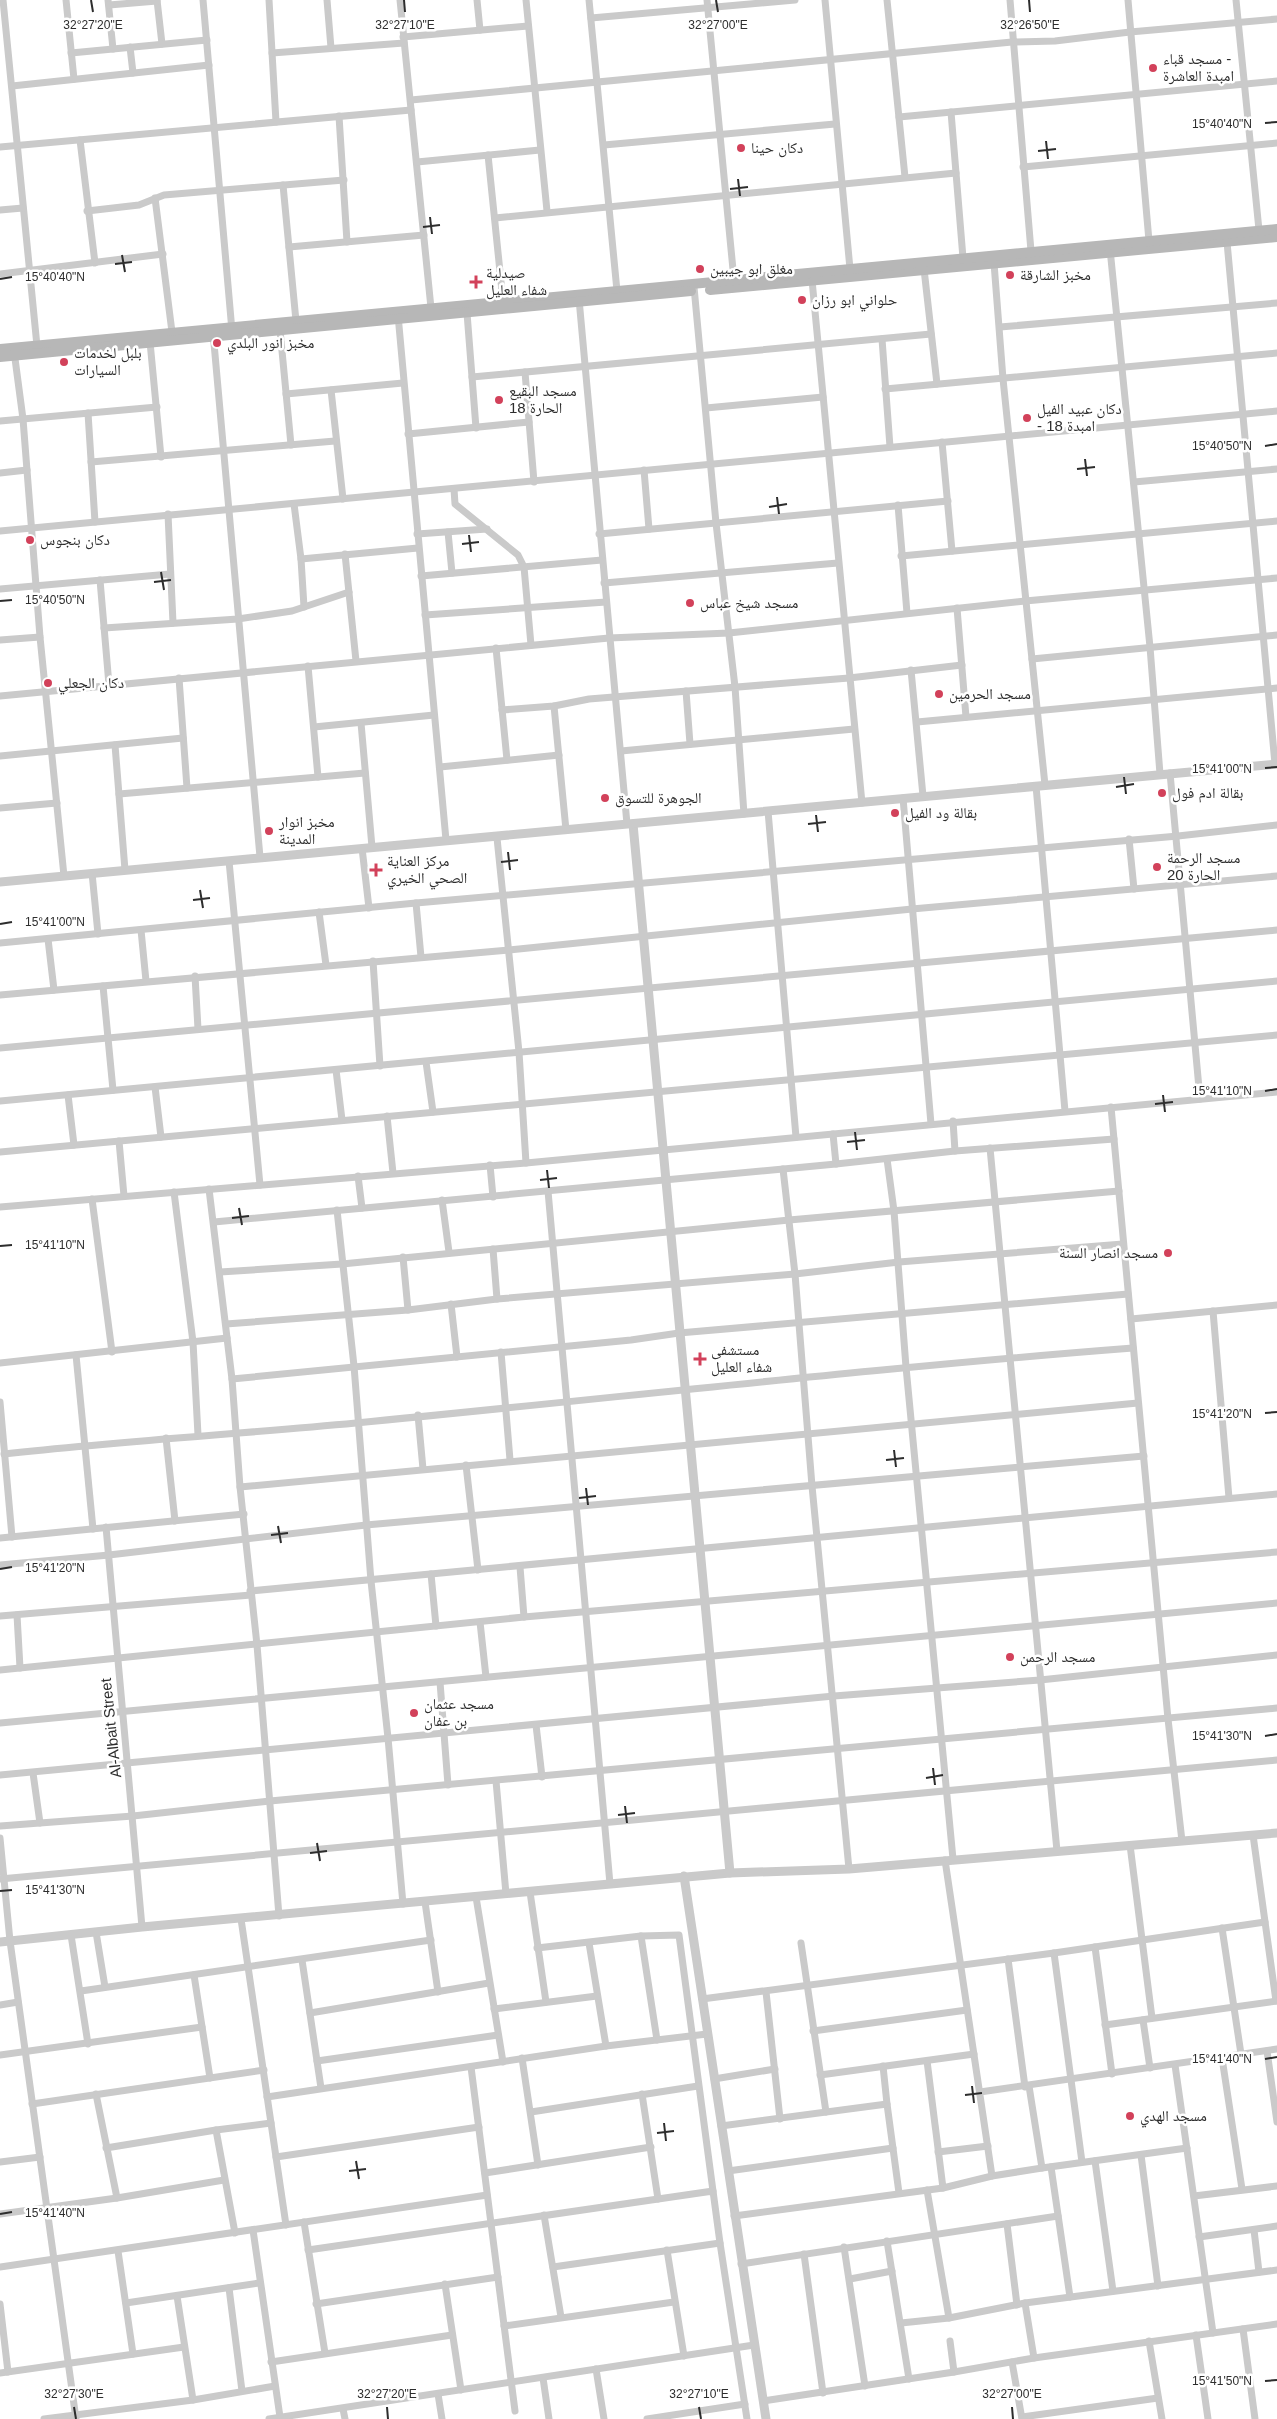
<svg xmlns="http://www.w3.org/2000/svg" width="1277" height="2419" font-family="Helvetica,'Noto Naskh Arabic',sans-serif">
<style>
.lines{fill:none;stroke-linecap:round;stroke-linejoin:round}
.minor{stroke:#cacaca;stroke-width:7}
.tertiary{stroke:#cacaca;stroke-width:9}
.secondary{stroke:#b7b7b7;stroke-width:10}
.ticks{fill:none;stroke:#2d2d2d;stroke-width:2}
.poi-dot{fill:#d2415a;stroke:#fff;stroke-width:2}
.labels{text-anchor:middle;stroke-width:5;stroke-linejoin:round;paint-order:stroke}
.poi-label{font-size:15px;fill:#2d2d2d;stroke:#fff;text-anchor:start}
.street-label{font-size:15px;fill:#2d2d2d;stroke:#fff}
.ticks-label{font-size:12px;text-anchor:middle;fill:#2d2d2d;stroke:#fff;stroke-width:5;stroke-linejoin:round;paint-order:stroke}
</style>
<rect width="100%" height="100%" fill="#fff"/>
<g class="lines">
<g class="minor">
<path d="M3,0l34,346"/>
<path d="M66,0l8,79"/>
<path d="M108,0l5,49"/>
<path d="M157,0l5,44"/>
<path d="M203,0l29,331"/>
<path d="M269,0l7,122"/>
<path d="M327,0l4,48"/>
<path d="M400,0l31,308"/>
<path d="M477,0l3,30"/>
<path d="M526,0l21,211"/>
<path d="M589,0l28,291"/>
<path d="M707,0l27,280"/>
<path d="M825,0l25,269"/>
<path d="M887,0l18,177"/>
<path d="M1010,0l21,251"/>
<path d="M1128,0l21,241"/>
<path d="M1236,0l23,230"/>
<path d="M109,5l48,-4"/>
<path d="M591,18l204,-18"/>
<path d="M403,37l125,-11"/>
<path d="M130,47l3,26"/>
<path d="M71,53l136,-13"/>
<path d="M272,53l132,-10"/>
<path d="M12,86l197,-21"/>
<path d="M411,100l601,-58 43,-1 75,-9 147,-13"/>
<path d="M951,112l12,146"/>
<path d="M339,116l8,126"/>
<path d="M899,117l378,-36"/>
<path d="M80,140l15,123"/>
<path d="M604,145l231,-21"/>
<path d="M0,147l411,-37"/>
<path d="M488,155l15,146"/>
<path d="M417,162l123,-12"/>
<path d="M1023,167l254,-24"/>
<path d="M283,185l13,136"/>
<path d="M155,198l17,134"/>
<path d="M0,210l23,-2"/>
<path d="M87,211l52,-6 25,-10 180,-15"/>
<path d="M495,218l461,-45"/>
<path d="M1227,242l48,522"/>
<path d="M289,247l135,-12"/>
<path d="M1110,249l40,398 10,127"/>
<path d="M994,263l9,116 42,406"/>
<path d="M924,269l13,115"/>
<path d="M0,274l163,-20"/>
<path d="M812,280l50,523"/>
<path d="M694,287l22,236 19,164 9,127"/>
<path d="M579,299l48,525"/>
<path d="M467,313l9,115"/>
<path d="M398,315l48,525"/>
<path d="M1000,327l277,-24"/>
<path d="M280,330l11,115"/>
<path d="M213,332l47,525"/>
<path d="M882,339l8,108"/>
<path d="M150,342l11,115"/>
<path d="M14,351l9,68 17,218 24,239"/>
<path d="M525,372l9,110"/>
<path d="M472,377l459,-43"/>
<path d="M885,389l392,-36"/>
<path d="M331,390l12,109"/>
<path d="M286,394l117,-11"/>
<path d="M706,408l117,-11"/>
<path d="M88,413l7,109"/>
<path d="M0,421l157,-14"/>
<path d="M408,434l121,-12"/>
<path d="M942,442l10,109"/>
<path d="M91,462l244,-21"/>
<path d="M644,470l5,59"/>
<path d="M0,473l27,-3"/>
<path d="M1134,482l143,-13"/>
<path d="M454,489l1,15 63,51 6,12 7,78"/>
<path d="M294,504l7,55 3,48"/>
<path d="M898,505l9,108"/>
<path d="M168,514l5,109"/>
<path d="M0,531l1277,-120"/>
<path d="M448,532l4,41"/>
<path d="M417,534l70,-5"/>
<path d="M599,534l349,-33"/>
<path d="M345,554l11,107"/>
<path d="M901,556l376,-35"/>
<path d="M301,559l117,-11"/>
<path d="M421,576l181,-16"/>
<path d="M100,580l9,105"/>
<path d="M604,583l234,-20"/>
<path d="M0,589l170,-15"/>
<path d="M957,608l9,109"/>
<path d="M425,615l181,-13"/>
<path d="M104,628l134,-9 54,-8 57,-19"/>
<path d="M0,640l40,-3"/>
<path d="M496,648l11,112"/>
<path d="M1032,659l245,-24"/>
<path d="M308,666l10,111"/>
<path d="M911,670l12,126"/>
<path d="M179,678l8,110"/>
<path d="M686,691l4,53"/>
<path d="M0,696l609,-58 120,-5 296,-32 252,-23"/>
<path d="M554,706l12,124"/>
<path d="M502,710l52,-4 35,-7 260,-21 113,-13"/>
<path d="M917,722l360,-34"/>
<path d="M361,723l11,124"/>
<path d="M314,727l120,-12"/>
<path d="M115,745l10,125"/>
<path d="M621,751l233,-22"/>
<path d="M0,756l183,-18"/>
<path d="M440,767l119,-12"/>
<path d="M1170,773l30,326"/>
<path d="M1036,786l29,325"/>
<path d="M119,794l246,-21"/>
<path d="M903,798l28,326"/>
<path d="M0,808l57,-5"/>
<path d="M768,811l28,326"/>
<path d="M497,838l22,214 7,111"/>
<path d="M1129,839l5,50"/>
<path d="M362,848l7,60"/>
<path d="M229,861l31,324"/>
<path d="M92,873l6,61"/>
<path d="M416,903l5,54"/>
<path d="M319,912l7,53"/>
<path d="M141,930l5,51"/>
<path d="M48,939l6,51"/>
<path d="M0,943l416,-40 762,-67 99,-11"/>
<path d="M373,961l7,105"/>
<path d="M195,976l3,53"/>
<path d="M103,986l10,104"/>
<path d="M0,995l509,-45 403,-41 365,-33"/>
<path d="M0,1048l1277,-118"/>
<path d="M426,1062l7,50"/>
<path d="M336,1070l6,50"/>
<path d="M155,1087l6,50"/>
<path d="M68,1095l6,50"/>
<path d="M0,1101l1277,-120"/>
<path d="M1111,1107l57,612 14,122"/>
<path d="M387,1116l6,57"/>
<path d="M953,1121l2,30"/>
<path d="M833,1134l3,30"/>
<path d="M119,1141l5,55"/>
<path d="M990,1148l67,703"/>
<path d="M0,1152l1277,-117"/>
<path d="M887,1159l7,52 12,156 47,492"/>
<path d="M490,1165l3,32"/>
<path d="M783,1169l12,105 17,212 37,383"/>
<path d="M358,1176l4,32"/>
<path d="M209,1189l23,190 8,108 17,158 22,271"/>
<path d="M548,1191l62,693"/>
<path d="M174,1192l19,150 5,93"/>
<path d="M92,1199l20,153"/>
<path d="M442,1200l7,52"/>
<path d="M0,1207l526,-44 751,-71"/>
<path d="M337,1210l17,156 17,215 17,157 15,166"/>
<path d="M214,1222l622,-58 119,-13 159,-12"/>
<path d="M493,1249l4,50"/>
<path d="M403,1257l5,53"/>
<path d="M220,1272l122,-8 447,-44 330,-29"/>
<path d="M451,1304l6,53"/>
<path d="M1213,1311l16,187"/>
<path d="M1131,1319l146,-14"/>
<path d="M226,1324l182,-14 89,-11 298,-25 104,-12 224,-18"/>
<path d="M501,1352l9,108"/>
<path d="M76,1355l17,174"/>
<path d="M0,1363l227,-25"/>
<path d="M232,1379l399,-39 48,-7 449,-39"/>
<path d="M0,1402l12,135"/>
<path d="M418,1415l5,54"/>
<path d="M166,1438l9,83"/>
<path d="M4,1454c117,-13 235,-20 352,-31 259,-25 518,-55 777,-75"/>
<path d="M466,1465l12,105"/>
<path d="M240,1487l898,-84"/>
<path d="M106,1527l36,400"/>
<path d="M0,1538l244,-24"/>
<path d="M0,1565l109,-10 257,-30 778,-69"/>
<path d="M520,1567l4,50"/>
<path d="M431,1574l5,52"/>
<path d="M250,1591l1027,-97"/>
<path d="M17,1615l3,53"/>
<path d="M0,1616l251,-21"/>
<path d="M480,1622l6,55"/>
<path d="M0,1670l524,-53 753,-65"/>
<path d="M440,1682l8,103"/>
<path d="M0,1723l1277,-120"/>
<path d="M536,1725l6,52"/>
<path d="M33,1773l7,50"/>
<path d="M0,1775l834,-79 206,-16 237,-25"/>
<path d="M496,1781l10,113"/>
<path d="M0,1826l133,-10 137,-15 1007,-93"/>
<path d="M1253,1835l23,166"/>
<path d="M0,1838l10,103 66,478"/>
<path d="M1130,1845l22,173"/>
<path d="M945,1860l47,316"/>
<path d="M0,1879l1277,-119"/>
<path d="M530,1892l16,110"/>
<path d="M476,1897l27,165"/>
<path d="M425,1902l13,90"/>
<path d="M241,1919l45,306"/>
<path d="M1222,1928l19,126"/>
<path d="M96,1932l9,55"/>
<path d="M71,1935l17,109"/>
<path d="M641,1936l16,104"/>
<path d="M589,1943l17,103"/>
<path d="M801,1943l25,169"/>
<path d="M1095,1947l17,127"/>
<path d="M537,1948l104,-12 38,-1 34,256"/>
<path d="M1054,1953l28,209"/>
<path d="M1008,1959l17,128"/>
<path d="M302,1960l19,128"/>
<path d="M194,1975l16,103"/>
<path d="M81,1991l350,-51"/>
<path d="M766,1992l14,127"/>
<path d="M702,1999l352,-46 211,-31"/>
<path d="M0,2005l18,-3"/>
<path d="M494,2009l103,-13"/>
<path d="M310,2013l179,-30"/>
<path d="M1143,2020l7,48"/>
<path d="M1105,2025l172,-24"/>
<path d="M813,2031l154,-21"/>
<path d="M1267,2051l10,71"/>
<path d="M0,2055l202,-28"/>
<path d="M522,2058l16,107"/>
<path d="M1222,2058l20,131"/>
<path d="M317,2061l181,-26"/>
<path d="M927,2061l16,127"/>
<path d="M1175,2065l38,268"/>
<path d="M471,2067l44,344"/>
<path d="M820,2075l154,-21"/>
<path d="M714,2079l61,-10"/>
<path d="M1029,2086l13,82"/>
<path d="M980,2092l297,-43"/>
<path d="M96,2094l21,104"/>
<path d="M642,2094l16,105"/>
<path d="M267,2097l339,-51 101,-12"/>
<path d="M32,2104l232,-34"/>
<path d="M887,2104l12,89"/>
<path d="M531,2112l167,-26"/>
<path d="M721,2126l166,-22 -4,-38"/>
<path d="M216,2130l19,103"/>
<path d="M106,2148l110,-18 55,-7"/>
<path d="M938,2152l50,-6"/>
<path d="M1141,2155l17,131"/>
<path d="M276,2157l203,-30"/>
<path d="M1095,2161l18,130"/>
<path d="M0,2162l40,-5"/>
<path d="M1051,2167l19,130"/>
<path d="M728,2171l165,-23"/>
<path d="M485,2173l166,-26"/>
<path d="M927,2190l22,128"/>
<path d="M1194,2196l83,-10"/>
<path d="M0,2214l117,-16 107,-18"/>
<path d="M544,2215l17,102"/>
<path d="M734,2216l209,-28 49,-12 50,-8 145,-20"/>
<path d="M304,2222l21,131"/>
<path d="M1007,2224l10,81"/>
<path d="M253,2230l27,187"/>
<path d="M1254,2230l5,42"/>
<path d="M1199,2237l78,-11"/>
<path d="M887,2241l22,138"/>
<path d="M844,2247l21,139"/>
<path d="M308,2250l405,-59 7,52"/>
<path d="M667,2250l17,106"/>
<path d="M118,2251l15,103"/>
<path d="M804,2254l19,139"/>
<path d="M741,2264l317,-48"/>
<path d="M0,2267l487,-72"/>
<path d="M553,2267l167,-24 27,176"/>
<path d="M850,2279l42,-8"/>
<path d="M445,2284l16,106"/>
<path d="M229,2288l13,103"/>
<path d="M177,2296l16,104"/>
<path d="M126,2303l133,-20"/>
<path d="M1025,2303l9,55"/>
<path d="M0,2304l8,68"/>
<path d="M316,2304l182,-27"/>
<path d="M901,2323l48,-5 76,-15 252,-33"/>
<path d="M504,2326l170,-24"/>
<path d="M1243,2329l12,90"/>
<path d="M1196,2335l12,84"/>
<path d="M950,2341l4,31"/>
<path d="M1149,2341l13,78"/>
<path d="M271,2362l181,-27"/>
<path d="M1012,2362l10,57"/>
<path d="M596,2369l8,50"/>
<path d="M0,2373l184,-26"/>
<path d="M543,2378l6,41"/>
<path d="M438,2394l4,25"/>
<path d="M763,2401l191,-29 80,-14 243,-34"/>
<path d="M343,2409l2,10"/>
<path d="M1022,2417l136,-19"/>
<path d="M44,2419l149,-19 82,-14"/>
<path d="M269,2419l485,-74"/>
<path d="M647,2419l98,-15"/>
</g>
<g class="tertiary">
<path d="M633,824l97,1049 119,-4 428,-36"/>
<path d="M0,882l1277,-118"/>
<path d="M684,1876l82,543"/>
<path d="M0,1942l142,-15 588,-54"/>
</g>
<g class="secondary">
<path d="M710,290l567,-53"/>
<path d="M0,349l1277,-120"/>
<path d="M0,357l691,-66"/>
</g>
</g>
<path class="ticks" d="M91,0l2,12M404,0l1,12M716,0l2,12M1029,0l1,12M1265,123l12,-1M1046,141l2,18M1038,151l18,-2M738,179l2,17M730,189l18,-2M430,217l2,17M423,227l17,-2M122,255l3,17M115,264l17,-2M0,279l12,-2M1265,446l12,-2M1085,459l2,17M1077,469l18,-2M777,497l2,17M769,507l18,-3M469,535l2,17M462,544l17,-2M161,572l3,18M154,582l17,-2M0,601l12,-1M1265,768l12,-1M1124,777l2,17M1116,787l18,-3M816,815l2,17M808,824l18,-2M508,852l2,18M501,862l17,-2M200,890l3,18M193,900l17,-2M0,924l12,-2M1265,1091l12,-2M1163,1095l2,17M1155,1104l18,-2M855,1132l2,18M847,1142l18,-2M547,1170l2,18M540,1180l17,-2M239,1208l3,17M232,1218l17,-2M0,1246l12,-1M1265,1413l12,-1M894,1450l2,17M886,1460l18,-2M586,1488l2,17M579,1498l17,-2M278,1526l3,17M271,1535l17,-2M0,1569l12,-2M1265,1736l12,-2M933,1768l2,17M926,1778l17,-3M625,1806l2,17M618,1815l17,-2M317,1843l3,18M310,1853l17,-2M0,1891l12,-1M1265,2059l12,-2M972,2086l2,17M965,2095l17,-2M664,2123l2,18M657,2133l17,-2M356,2161l3,18M349,2171l17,-2M0,2214l12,-2M1265,2381l12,-1M74,2407l2,12M387,2407l1,12M699,2407l2,12M1012,2407l1,12"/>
<g class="poi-dot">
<circle cx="1153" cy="68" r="5"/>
<circle cx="741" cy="148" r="5"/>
<circle cx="700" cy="269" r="5"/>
<circle cx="1010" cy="275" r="5"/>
<path d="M473.5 274.5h5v5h5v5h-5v5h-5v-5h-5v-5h5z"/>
<circle cx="802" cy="300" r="5"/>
<circle cx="217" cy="343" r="5"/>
<circle cx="64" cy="362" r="5"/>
<circle cx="499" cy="400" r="5"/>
<circle cx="1027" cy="418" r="5"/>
<circle cx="30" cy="540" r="5"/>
<circle cx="690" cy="603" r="5"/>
<circle cx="48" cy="683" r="5"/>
<circle cx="939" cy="694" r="5"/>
<circle cx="1162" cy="793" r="5"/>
<circle cx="605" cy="798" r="5"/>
<circle cx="895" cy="813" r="5"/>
<circle cx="269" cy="831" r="5"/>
<circle cx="1157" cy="867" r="5"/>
<path d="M373.5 862.5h5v5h5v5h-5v5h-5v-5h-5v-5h5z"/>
<circle cx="1168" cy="1253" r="5"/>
<path d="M697.5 1351.5h5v5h5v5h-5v5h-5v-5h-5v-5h5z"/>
<circle cx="1010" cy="1657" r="5"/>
<circle cx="414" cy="1713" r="5"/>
<circle cx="1130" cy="2116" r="5"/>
</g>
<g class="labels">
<g class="poi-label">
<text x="1163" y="64">مسجد قباء -<tspan x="1163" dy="17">امبدة العاشرة</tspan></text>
<text x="751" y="153">دكان حينا</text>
<text x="710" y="274">مغلق ابو جيبين</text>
<text x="486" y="278">صيدلية<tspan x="486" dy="17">شفاء العليل</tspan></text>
<text x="1020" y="280">مخبز الشارقة</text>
<text x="812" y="305">حلواني ابو رزان</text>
<text x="227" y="348">مخبز انور البلدي</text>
<text x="74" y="358">بلبل لخدمات<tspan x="74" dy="17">السيارات</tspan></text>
<text x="509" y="396">مسجد البقيع<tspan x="509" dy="17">الحارة 18</tspan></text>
<text x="1037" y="414">دكان عبيد الفيل<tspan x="1037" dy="17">- امبدة 18</tspan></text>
<text x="40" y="545">دكان بنجوس</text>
<text x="700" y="608">مسجد شيخ عباس</text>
<text x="58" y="688">دكان الجعلي</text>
<text x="949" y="699">مسجد الحرمين</text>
<text x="1172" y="798">بقالة ادم فول</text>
<text x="615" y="803">الجوهرة للتسوق</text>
<text x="905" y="818">بقالة ود الفيل</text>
<text x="279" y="827">مخبز انوار<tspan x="279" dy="17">المدينة</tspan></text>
<text x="1167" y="863">مسجد الرحمة<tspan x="1167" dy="17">الحارة 20</tspan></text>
<text x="387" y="866">مركز العناية<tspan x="387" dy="17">الصحي الخيري</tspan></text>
<text x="1158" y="1258" text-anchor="end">مسجد انصار السنة</text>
<text x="711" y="1355">مستشفى<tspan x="711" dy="17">شفاء العليل</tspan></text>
<text x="1020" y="1662">مسجد الرحمن</text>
<text x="424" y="1709">مسجد عثمان<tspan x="424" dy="17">بن عفان</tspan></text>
<text x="1140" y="2121">مسجد الهدي</text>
</g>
<g class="street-label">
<text transform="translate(111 1728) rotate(-96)" y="5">Al-Albait Street</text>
</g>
</g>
<g class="ticks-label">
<text x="1030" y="29">32°26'50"E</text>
<text x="93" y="29">32°27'20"E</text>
<text x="405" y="29">32°27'10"E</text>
<text x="718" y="29">32°27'00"E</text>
<text x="1222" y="128">15°40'40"N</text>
<text x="55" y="281">15°40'40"N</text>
<text x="1222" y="450">15°40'50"N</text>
<text x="55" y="604">15°40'50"N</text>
<text x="1222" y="773">15°41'00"N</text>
<text x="55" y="926">15°41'00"N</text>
<text x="1222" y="1095">15°41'10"N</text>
<text x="55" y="1249">15°41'10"N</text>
<text x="1222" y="1418">15°41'20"N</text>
<text x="55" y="1572">15°41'20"N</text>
<text x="1222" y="1740">15°41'30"N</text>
<text x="55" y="1894">15°41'30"N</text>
<text x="1222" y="2063">15°41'40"N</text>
<text x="55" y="2217">15°41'40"N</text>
<text x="1222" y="2385">15°41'50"N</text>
<text x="74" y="2398">32°27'30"E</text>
<text x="387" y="2398">32°27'20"E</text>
<text x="699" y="2398">32°27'10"E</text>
<text x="1012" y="2398">32°27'00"E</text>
</g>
</svg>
